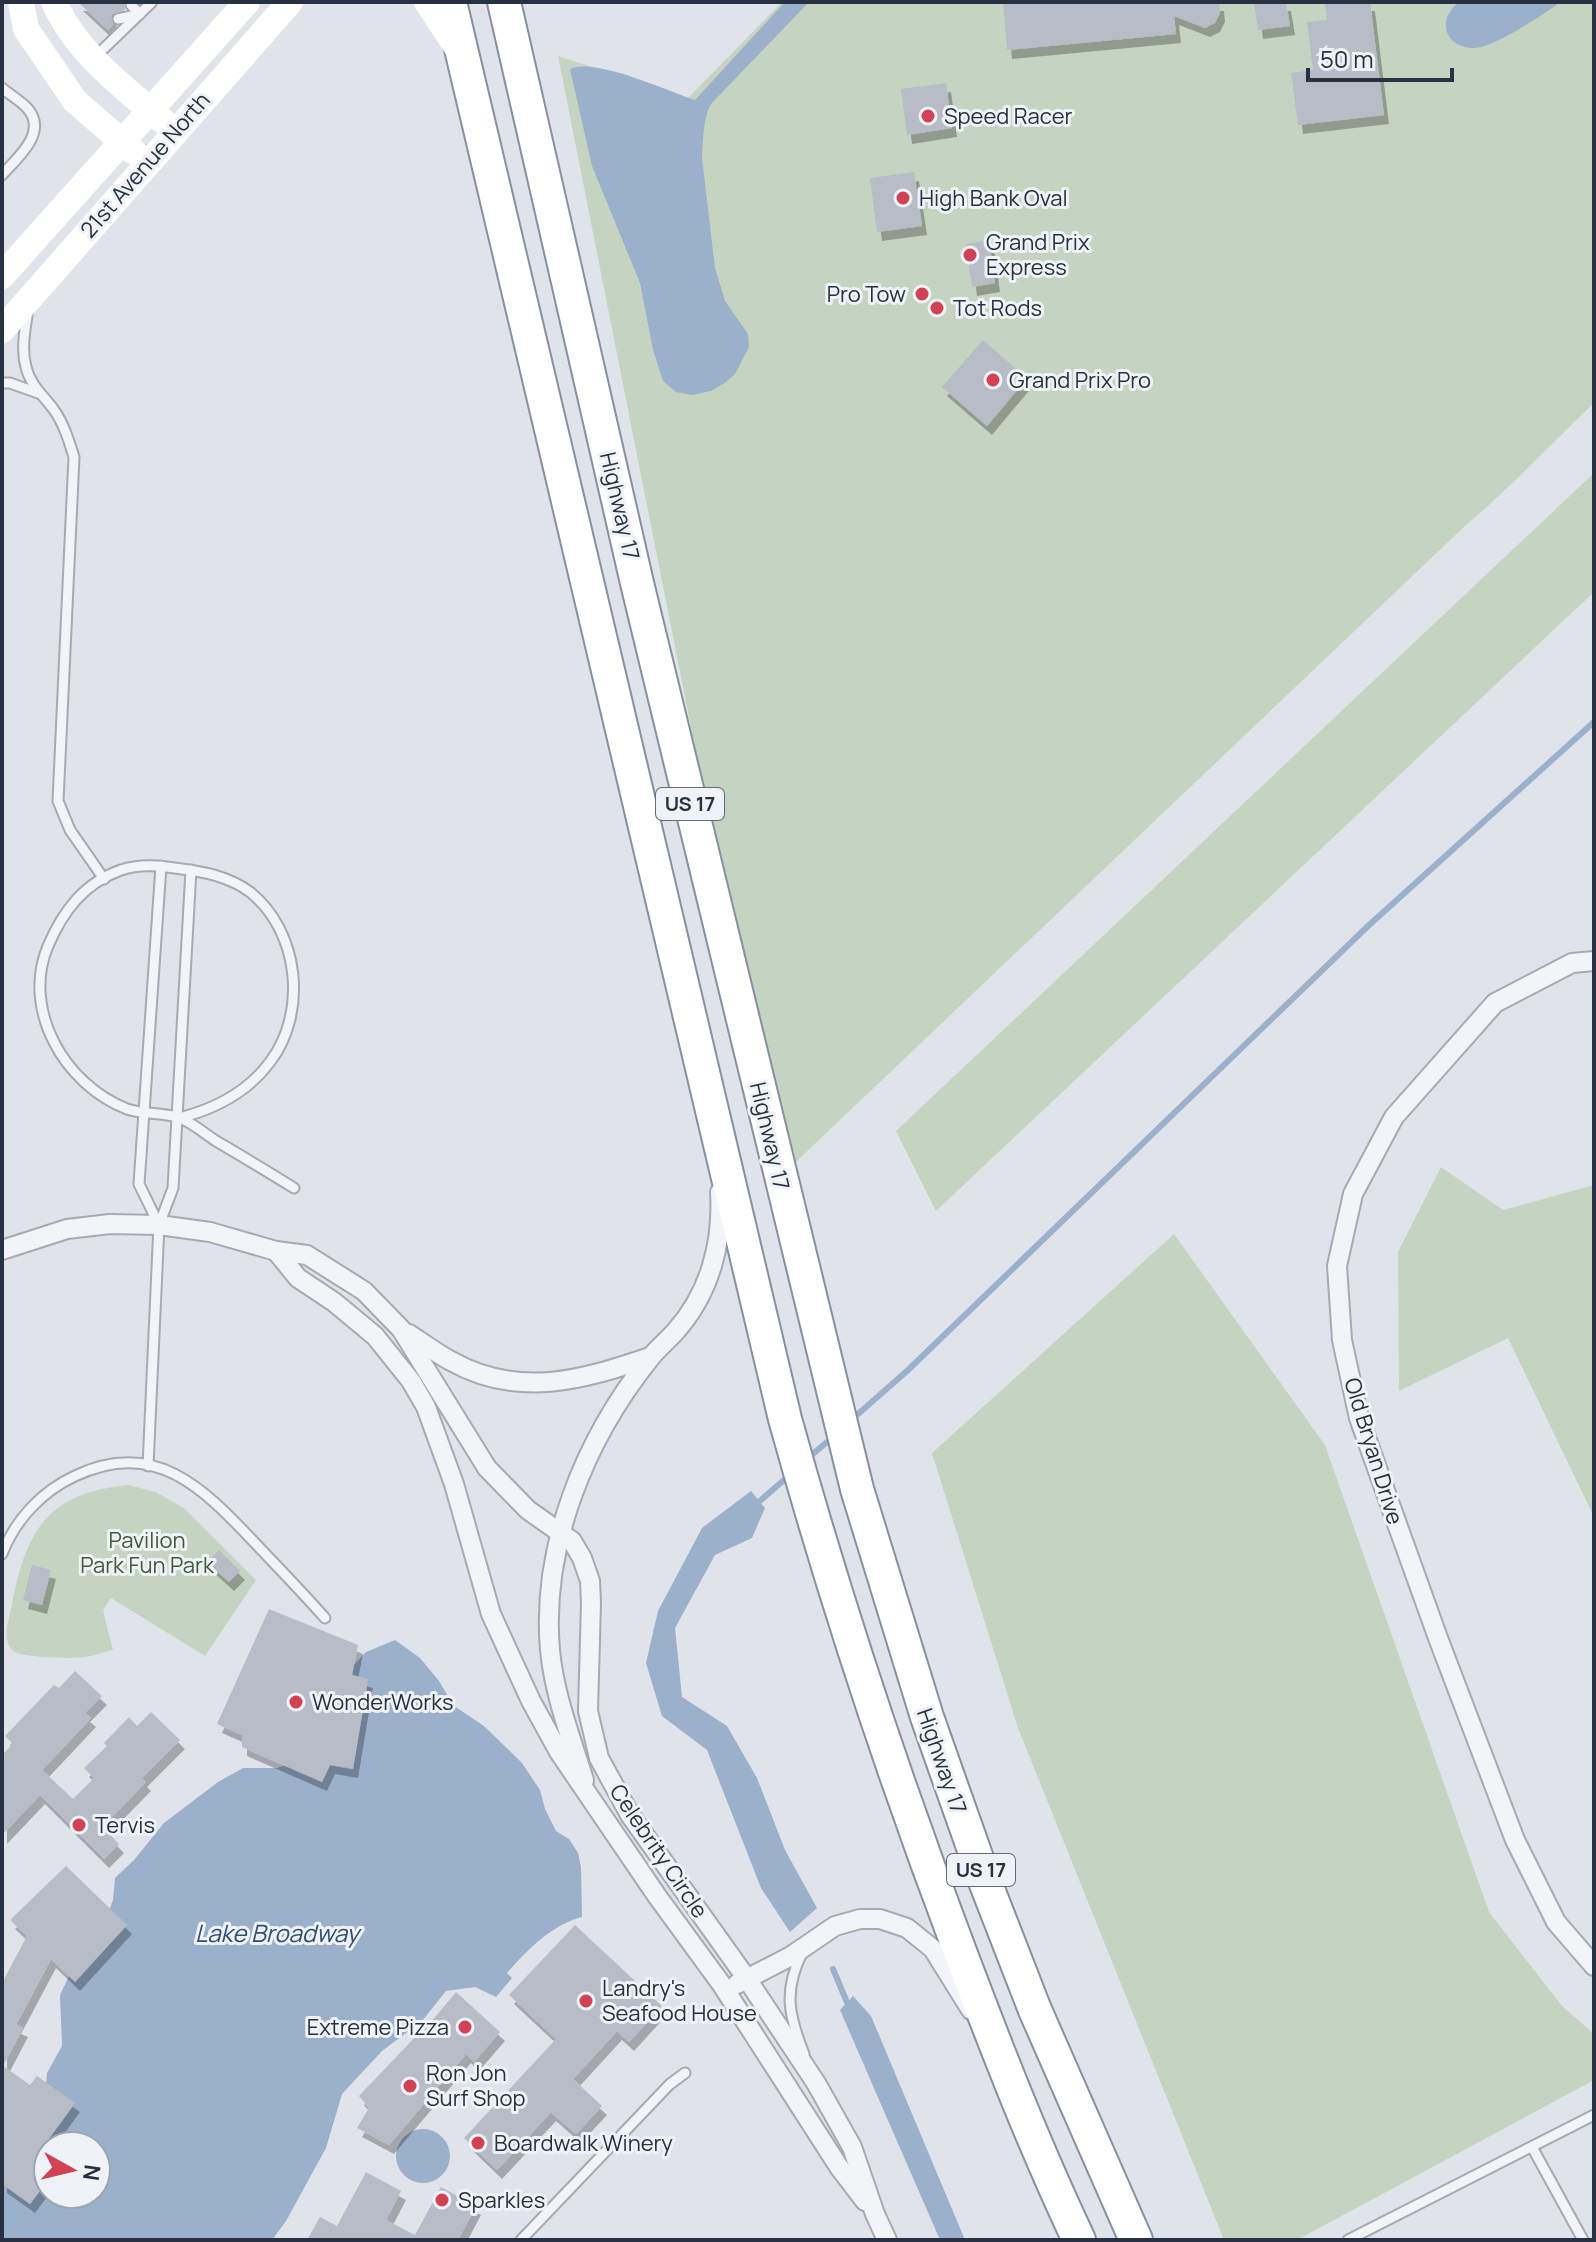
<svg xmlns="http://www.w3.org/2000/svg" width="1596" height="2242" font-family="Manrope,sans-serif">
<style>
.green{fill:#c5d4c1}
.water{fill:#9ab0cb;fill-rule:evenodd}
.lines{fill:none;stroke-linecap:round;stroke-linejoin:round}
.stream{stroke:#9ab0cb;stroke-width:6}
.building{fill:#b7bcc6;filter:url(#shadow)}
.lane-casing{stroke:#a5aab3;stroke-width:13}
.street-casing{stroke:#a5aab3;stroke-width:22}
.highway-casing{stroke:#8790a0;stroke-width:36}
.lane{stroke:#f3f4f7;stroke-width:9}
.street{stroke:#f3f4f7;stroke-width:18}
.secondary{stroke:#fff;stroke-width:26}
.highway{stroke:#fff;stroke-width:32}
.poi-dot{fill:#d24154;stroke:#eff2f7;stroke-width:3}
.labels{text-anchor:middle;stroke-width:6;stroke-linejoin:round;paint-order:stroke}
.shield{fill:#eff2f7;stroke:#646b78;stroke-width:2}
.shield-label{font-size:20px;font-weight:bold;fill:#283141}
.poi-label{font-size:22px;fill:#283141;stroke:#eff2f7;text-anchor:start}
.street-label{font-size:22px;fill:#283141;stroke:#eff2f7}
.park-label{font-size:22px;fill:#3c5d35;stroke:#eff2f7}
.water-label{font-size:24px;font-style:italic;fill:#314e76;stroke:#eff2f7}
</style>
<defs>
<filter id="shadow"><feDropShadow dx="5" dy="9" stdDeviation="0" flood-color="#0004"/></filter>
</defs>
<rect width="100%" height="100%" fill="#e0e3e9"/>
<g class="green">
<path d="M782,2h812v401c-43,41 -84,85 -129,123l-685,651 -222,-1121 130,42z"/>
<path d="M1594,473v119l-658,619 -40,-80z"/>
<path d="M1441,1167l62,43 91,-25v332l-86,-179 -109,53 -1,-139z"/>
<path d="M1174,1234l151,211 164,467 73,94 32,28v46l-297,160h-73l-206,-512 -86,-275z"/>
<path d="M128,1485l28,7 29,17 71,71 -51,76 -94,-58 -8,12 10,40c-9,2 -19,6 -29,7 -13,2 -65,1 -72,-7 -10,-12 -4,-28 -1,-41 14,-76 34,-116 117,-124z"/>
</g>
<g class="water">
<path d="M785,2h24l-99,103c-7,16 -7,36 -8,53l13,110 10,33 23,33 1,13 -14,27 -9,8 -15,9 -19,4 -16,-3 -13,-11 -10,-31 -13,-67 -48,-117 -22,-97c25,-12 97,22 125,31z"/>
<path d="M1459,2h101c-16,13 -60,40 -79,45 -31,7 -49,-24 -22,-45z"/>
<path d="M751,1491l14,17 -13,30 -37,17 -40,73 7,69 45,29 30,52 28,72 32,58 -27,24 -29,-44 -54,-138 -45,-34 -16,-53 12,-52 44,-83z"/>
<path d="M395,1640l25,18 19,23 15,25 30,20 38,37 18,27 5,19 11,22 13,8 9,14 3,14 1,50c-29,7 -55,33 -75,56l5,5 -16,19 -21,-10 -29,4 -24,30 -40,30 -40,43 -16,54 -40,73 -14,19h-270v-76l42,-59 3,-32 15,-27 -2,-51 17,-36 26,-32 10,-27 2,-22 19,-18 30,-37 54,-41 25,-14h34l37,-13 36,-86 16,-17zM48,2146h48v48h-48z"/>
<path d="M853,1996l18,20 94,224h-25l-100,-230z"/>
<circle cx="423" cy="2156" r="27"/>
</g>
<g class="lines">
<g class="stream">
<path d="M850,1421l57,-50 461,-445 226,-204"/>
<path d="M808,1458l25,-21"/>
<path d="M754,1506l37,-32"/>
<path d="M833,1969l16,38"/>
</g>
</g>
<g class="building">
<path d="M78,2h46l1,8 -13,4 -1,6 2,4 -5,6z"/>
<path d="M1003,2h216l1,11 -5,10 -10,5 -31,-12 2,18 -169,16z"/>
<path d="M1254,2h32l4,24 -32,4z"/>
<path d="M1325,2h45l14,113 -86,10 -7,-52 22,-3 -6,-48 20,-2z"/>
<path d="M946,83l6,45 -45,7 -6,-46z"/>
<path d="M914,172l8,54 -45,6 -7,-54z"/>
<path d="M989,240l6,43 -23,4 -6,-43z"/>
<path d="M983,340l44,38 -40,48 -45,-39z"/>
<path d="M219,1550l21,21 -11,11 -22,-20z"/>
<path d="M32,1565l19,5 -9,35 -19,-5z"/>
<path d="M269,1609l89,36 -6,30 16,4 -15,90 -23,-4 -8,17 -80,-35v-12l-25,-11z"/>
<path d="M75,1671l27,25 -17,17 6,5 -49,52 31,29 21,-21 -10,-10 23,-22 -3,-3 25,-26 8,9 14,-14 29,28 -38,38 4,4 -44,45 17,17 -15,15 -64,-64 -38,40v-80l11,-11 -8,-8 49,-51 5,3z"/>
<path d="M66,1866l61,59 -52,57 -24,-23 -35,66 7,3 -20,38 27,19 7,-9 38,27 -27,37v40l-18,24 -28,-20v-201l25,-47 -17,-16z"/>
<path d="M575,1925l87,81 -33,36 -12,-11 -44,48 29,27 -26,28 -25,-22 -54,58 -33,-32 92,-99 -47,-44z"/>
<path d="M456,1992l44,40 -26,30 -8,-8 -77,91 -32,-17 12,-20 -10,-12 58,-61 2,1z"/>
<path d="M366,2172l35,19 -15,29 29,15 26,-48 35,19 -18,34h-151l13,-23 17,9z"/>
</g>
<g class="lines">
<g class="lane-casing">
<g id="lane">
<path d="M131,5l9,9"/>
<path d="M118,19l18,-4"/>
<path d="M96,56l56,-54"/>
<path d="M2,88c8,7 19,13 26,21 20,24 -11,49 -26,66"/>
<path d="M28,310c-3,19 -7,39 -2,57 4,18 18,29 28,43 10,14 15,31 20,47l-16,344 12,29 34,49"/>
<path d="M2,383h8l28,10"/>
<path d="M179,1118c36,-9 68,-25 91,-56 38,-50 29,-131 -20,-170 -20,-15 -45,-20 -68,-23 -20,-3 -41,-6 -61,1 -37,13 -58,41 -73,76 -27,64 17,139 79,163 17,6 37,3 53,9 13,5 25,16 36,23 26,15 52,31 78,47"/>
<path d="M159,1225l-20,-41 22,-318"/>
<path d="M148,1466l11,-241 14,-37 18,-318"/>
<path d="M2,1554c13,-34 40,-63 73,-78 80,-38 128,12 179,66 24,25 48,50 71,76"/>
<path d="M802,1953c-19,38 -13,63 2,101"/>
<path d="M1532,2147l51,93"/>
<path d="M521,2240l149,-156 15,-11"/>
<path d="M1348,2240l246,-125"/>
</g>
</g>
<g class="street-casing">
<g id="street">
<path d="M1594,961l-22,2 -77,40 -101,114 -41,77 -16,72 5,74 17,78 79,220 77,202 41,82 38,44"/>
<path d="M2,1250l65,-21 43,-5 49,1 51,7 66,19 31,4 57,36 37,38 86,139 41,42 44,31 10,17 8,23 1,22 -3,108 11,47 31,57 117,164 69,104 36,64 23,67 12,26"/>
<path d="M276,1251l22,27 36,24 41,34 36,45 15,26 28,77 37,130 40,87 28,51 98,144 65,89 117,182 26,34"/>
<path d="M409,1334c14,9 27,19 42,27 68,38 131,19 199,-4"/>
<path d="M584,1780c-13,-42 -30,-86 -34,-130 -9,-104 35,-211 100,-292 7,-9 17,-17 25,-26 35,-39 48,-89 45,-140"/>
<path d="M737,1984l54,-28 44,-30 25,-7h20l27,9 26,21 38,61"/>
</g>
</g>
<g class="highway-casing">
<g id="highway">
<path d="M450,2l335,1417c50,180 108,356 174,530 37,98 75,196 120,291"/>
<path d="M504,2l133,581 220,906 70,228 59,167 49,126 101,230"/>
</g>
</g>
<use href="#lane" class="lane"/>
<use href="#street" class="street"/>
<g class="secondary">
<path d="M21,2l5,27 49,72 59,51"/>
<path d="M54,2c21,49 69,85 109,119"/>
<path d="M427,2l29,44"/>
<path d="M2,276l245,-274"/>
<path d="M2,330l288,-328"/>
</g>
<use href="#highway" class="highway"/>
</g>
<g class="poi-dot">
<circle cx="928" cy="116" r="8"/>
<circle cx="903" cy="198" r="8"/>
<circle cx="970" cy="255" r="8"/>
<circle cx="922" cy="294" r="8"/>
<circle cx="937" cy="308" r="8"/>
<circle cx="993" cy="380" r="8"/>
<circle cx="296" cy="1702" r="8"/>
<circle cx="79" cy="1825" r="8"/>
<circle cx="586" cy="2001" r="8"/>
<circle cx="465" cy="2027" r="8"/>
<circle cx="410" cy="2086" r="8"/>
<circle cx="478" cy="2143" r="8"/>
<circle cx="442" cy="2200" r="8"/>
</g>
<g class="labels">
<g class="shield">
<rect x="656" y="788" width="68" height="32" rx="6"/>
<rect x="947" y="1854" width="68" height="32" rx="6"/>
</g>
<g class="shield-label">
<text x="690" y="811">US 17</text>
<text x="981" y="1877">US 17</text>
</g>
<g class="poi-label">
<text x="944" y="124">Speed Racer</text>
<text x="919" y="206">High Bank Oval</text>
<text x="986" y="250">Grand Prix<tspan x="986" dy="25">Express</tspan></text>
<text x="906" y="302" text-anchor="end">Pro Tow</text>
<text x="953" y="316">Tot Rods</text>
<text x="1009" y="388">Grand Prix Pro</text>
<text x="312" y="1710">WonderWorks</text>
<text x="95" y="1833">Tervis</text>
<text x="602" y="1996">Landry's<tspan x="602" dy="25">Seafood House</tspan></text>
<text x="449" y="2035" text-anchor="end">Extreme Pizza</text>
<text x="426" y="2081">Ron Jon<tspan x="426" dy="25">Surf Shop</tspan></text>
<text x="494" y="2151">Boardwalk Winery</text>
<text x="458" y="2208">Sparkles</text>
</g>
<g class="street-label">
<text transform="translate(145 165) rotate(-49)" y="8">21st Avenue North</text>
<text transform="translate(620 506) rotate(77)" y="8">Highway 17</text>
<text transform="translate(770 1136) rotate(77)" y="8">Highway 17</text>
<text transform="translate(1374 1451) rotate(73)" y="8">Old Bryan Drive</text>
<text transform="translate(942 1761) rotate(71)" y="8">Highway 17</text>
<text transform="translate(659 1851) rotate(56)" y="8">Celebrity Circle</text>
</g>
<g class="park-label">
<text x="147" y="1548">Pavilion<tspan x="147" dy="25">Park Fun Park</tspan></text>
</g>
<g class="water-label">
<text x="277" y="1942">Lake Broadway</text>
</g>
</g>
<rect width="1596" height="2242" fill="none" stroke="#283141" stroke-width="8"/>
<g transform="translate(72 2170) rotate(98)"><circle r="38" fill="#eff2f7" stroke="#9fa5ae" stroke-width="2"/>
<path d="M0-6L14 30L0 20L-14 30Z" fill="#d24154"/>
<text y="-12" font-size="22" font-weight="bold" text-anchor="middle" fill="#283141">N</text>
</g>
<path d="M1308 68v12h144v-12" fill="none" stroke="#283141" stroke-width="4"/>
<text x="1320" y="68" font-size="24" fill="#283141" stroke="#eff2f7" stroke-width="6" paint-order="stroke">50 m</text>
</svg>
